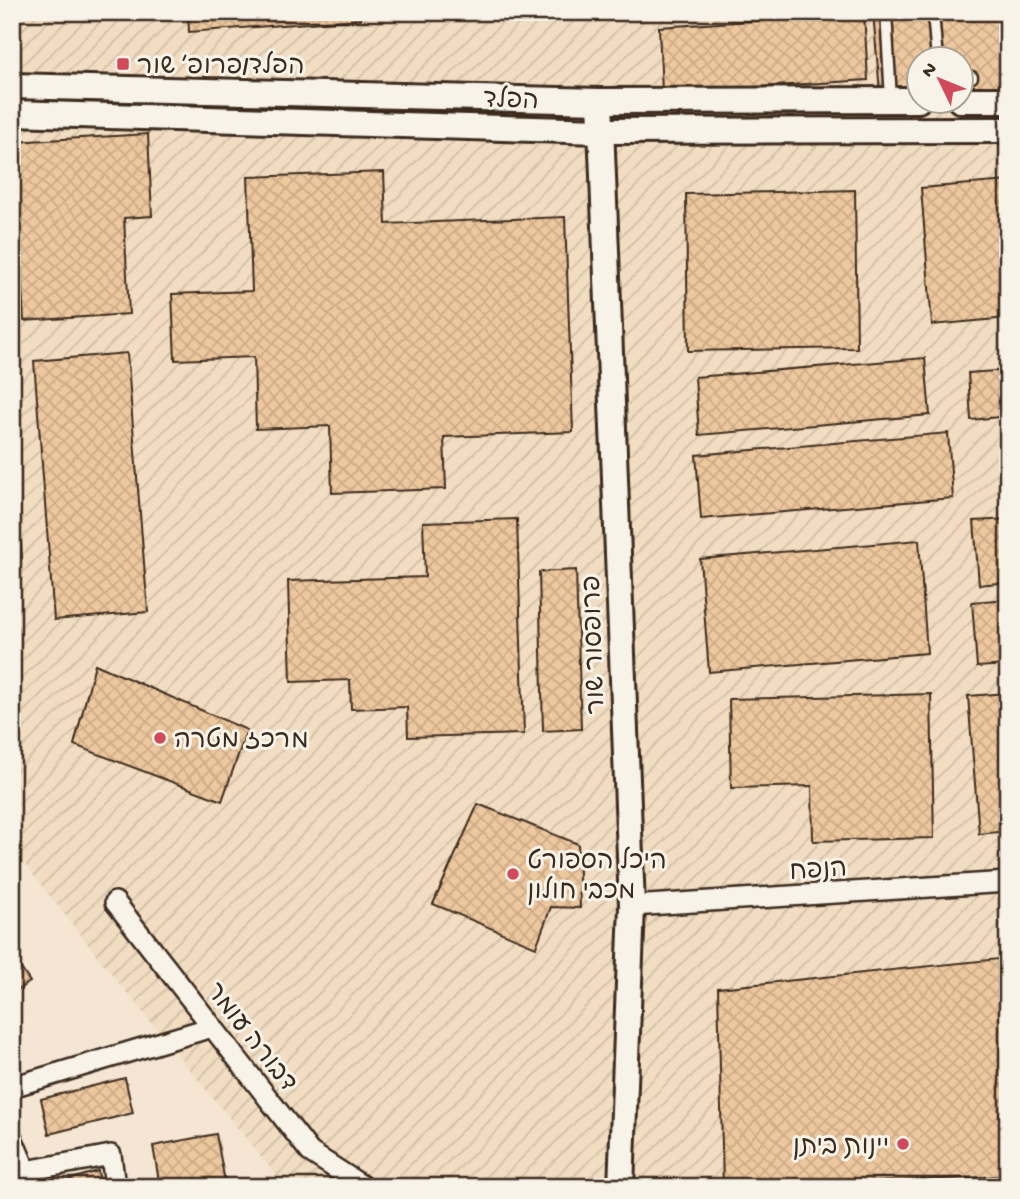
<svg xmlns="http://www.w3.org/2000/svg" width="1020" height="1199" font-family="'Gochi Hand','Playpen Sans Hebrew',sans-serif">
<style>
.industrial{fill:url(#industrial-furrows);fill-rule:evenodd}
.building{fill:url(#building-cross-hatch);stroke:#3b2a1e;stroke-width:2}
.lines{fill:none;stroke-linecap:round;stroke-linejoin:round}
.service-casing{stroke:#3b2a1e;stroke-width:15}
.minor-casing{stroke:#3b2a1e;stroke-width:24}
.tertiary-casing{stroke:#3b2a1e;stroke-width:30}
.service{stroke:#f7f3e8;stroke-width:10}
.minor{stroke:#f7f3e8;stroke-width:19}
.tertiary{stroke:#f7f3e8;stroke-width:24}
.poi-dot{fill:#d1495b;stroke:#f7f3e8;stroke-width:2.5}
.labels{text-anchor:middle;stroke-width:6;stroke-linejoin:round;paint-order:stroke}
.poi-label{font-size:26px;fill:#3b2a1e;stroke:#f7f3e8;text-anchor:start}
.street-label{font-size:26px;fill:#3b2a1e;stroke:#f7f3e8}
</style>
<defs>
<pattern id="industrial-furrows" width="10" height="10" patternUnits="userSpaceOnUse" patternTransform="scale(1.75)"><rect width="10" height="10" fill="#f2ddc2"/><path d="M-1 1l2-2M0 10L10 0M9 11l2-2" fill="none" stroke="#d0bea6"/></pattern>
<pattern id="building-cross-hatch" width="8" height="8" patternUnits="userSpaceOnUse" patternTransform="scale(1.75)"><rect width="8" height="8" fill="#edc79d"/><path d="M0 0l8 8M0 8l8-8" fill="none" stroke="#ccab87"/></pattern>
</defs>
<rect width="100%" height="100%" fill="#f4e6d2"/>
<filter id="ink" filterUnits="userSpaceOnUse"><feTurbulence type="fractalNoise" baseFrequency=".0143" numOctaves="2"/><feDisplacementMap in="SourceGraphic" scale="14" xChannelSelector="R" yChannelSelector="G"/><feConvolveMatrix kernelMatrix="1 2 1 2 8 2 1 2 1" color-interpolation-filters="sRGB"/></filter>
<g filter="url(#ink)">
<path class="industrial" d="M12,12h996v1175h-721l-3,-2 -182,-223 -90,-114zM918,60h42v42h-42z"/>
<g class="building">
<path d="M188,12h172l1,7 -172,13z"/>
<path d="M811,12h53l4,68 -206,13 -3,-66 152,-10z"/>
<path d="M873,12h135v78l-48,1v-31h-42v31l-38,1z"/>
<path d="M148,134l4,82 -28,2 5,96 -105,7 -11,-179z"/>
<path d="M384,172l2,52 179,-7 8,215 -129,5 2,52 -114,4 -2,-67 -74,3 -2,-72 -79,3 -3,-66 80,-3 -4,-114z"/>
<path d="M1008,181v137l-76,7 -11,-137z"/>
<path d="M855,190l2,158 -169,3 -2,-157z"/>
<path d="M127,353l21,259 -94,8 -20,-259z"/>
<path d="M925,358l5,57 -231,20 -4,-58z"/>
<path d="M1008,370v46l-37,4 -3,-47z"/>
<path d="M948,433l5,65 -252,21 -5,-64z"/>
<path d="M12,442l10,116 -10,1z"/>
<path d="M517,519l7,215 -116,3 -1,-30 -56,2 -1,-29 -59,2 -3,-101 137,-4 -2,-55z"/>
<path d="M1008,519v63l-29,3 -5,-64z"/>
<path d="M919,540l8,113 -218,19 -9,-113z"/>
<path d="M576,570l5,159 -38,2 -4,-159z"/>
<path d="M1008,599v66l-31,2 -5,-65z"/>
<path d="M95,664l152,66 -25,71 -148,-56z"/>
<path d="M1008,693v138l-29,3 -11,-138z"/>
<path d="M931,694l3,144 -121,3 -1,-55 -81,2 -2,-89z"/>
<path d="M478,804l100,40 2,64 -29,-1 -15,40 -103,-43z"/>
<path d="M12,955l18,27 -18,11z"/>
<path d="M1008,958v218l-238,11h-47l-5,-199z"/>
<path d="M125,1078l8,35 -84,21 -8,-35z"/>
<path d="M216,1134l10,53h-66l-7,-41z"/>
<path d="M98,1171l3,16h-52l-1,-1z"/>
</g>
<g class="lines">
<g class="service-casing">
<g id="service">
<path d="M886,12l5,88"/>
<path d="M933,12l4,48"/>
<path d="M960,78l12,-1"/>
</g>
</g>
<g class="minor-casing">
<g id="minor">
<path d="M115,902l195,250 54,35"/>
<path d="M632,906l376,-24"/>
<path d="M12,1087l200,-60"/>
<path d="M12,1138l14,33 3,16"/>
<path d="M26,1171l85,-16 4,32"/>
</g>
</g>
<g class="tertiary-casing">
<g id="tertiary">
<path d="M12,86l588,15 318,-1"/>
<path d="M960,100h48"/>
<path d="M600,101l32,805 -11,281"/>
<path d="M12,113l588,18 408,-1"/>
</g>
</g>
<use href="#service" class="service"/>
<use href="#minor" class="minor"/>
<use href="#tertiary" class="tertiary"/>
</g>
</g>
<g class="poi-dot">
<rect x="116" y="57" width="14" height="14" rx="3.5"/>
<circle cx="160" cy="738" r="7"/>
<circle cx="513" cy="874" r="7"/>
<circle cx="903" cy="1144" r="7"/>
</g>
<g class="labels">
<g class="poi-label">
<text x="137" y="73">הפלד/פרופ׳ שור</text>
<text x="174" y="747">מרכז מטרה</text>
<text x="527" y="868">היכל הספורט<tspan x="527" dy="30">מכבי חולון</tspan></text>
<text x="889" y="1153" text-anchor="end">יינות ביתן</text>
</g>
<g class="street-label">
<text transform="translate(511 98) rotate(2)" y="9">הפלד</text>
<text transform="translate(592 645) rotate(-92)" y="9">פרופסור שור</text>
<text transform="translate(818 868) rotate(-4)" y="9">הנפח</text>
<text transform="translate(253 1036) rotate(52)" y="9">דבורה עומר</text>
</g>
</g>
<rect width="1020" height="1199" fill="none" stroke="#f7f3e8" stroke-width="42"/>
<rect x="21" y="21" width="978" height="1157" fill="none" stroke="#3b2a1e" stroke-width="2.5" filter="url(#ink)"/>
<g transform="translate(940 80) rotate(313)"><circle r="33" fill="#f7f3e8" stroke="#aca397" stroke-width="2"/>
<path d="M0-5L12 26L0 18L-12 26Z" fill="#d1495b"/>
<text y="-10" font-size="19" font-weight="bold" text-anchor="middle" fill="#3b2a1e">N</text>
</g>
</svg>
